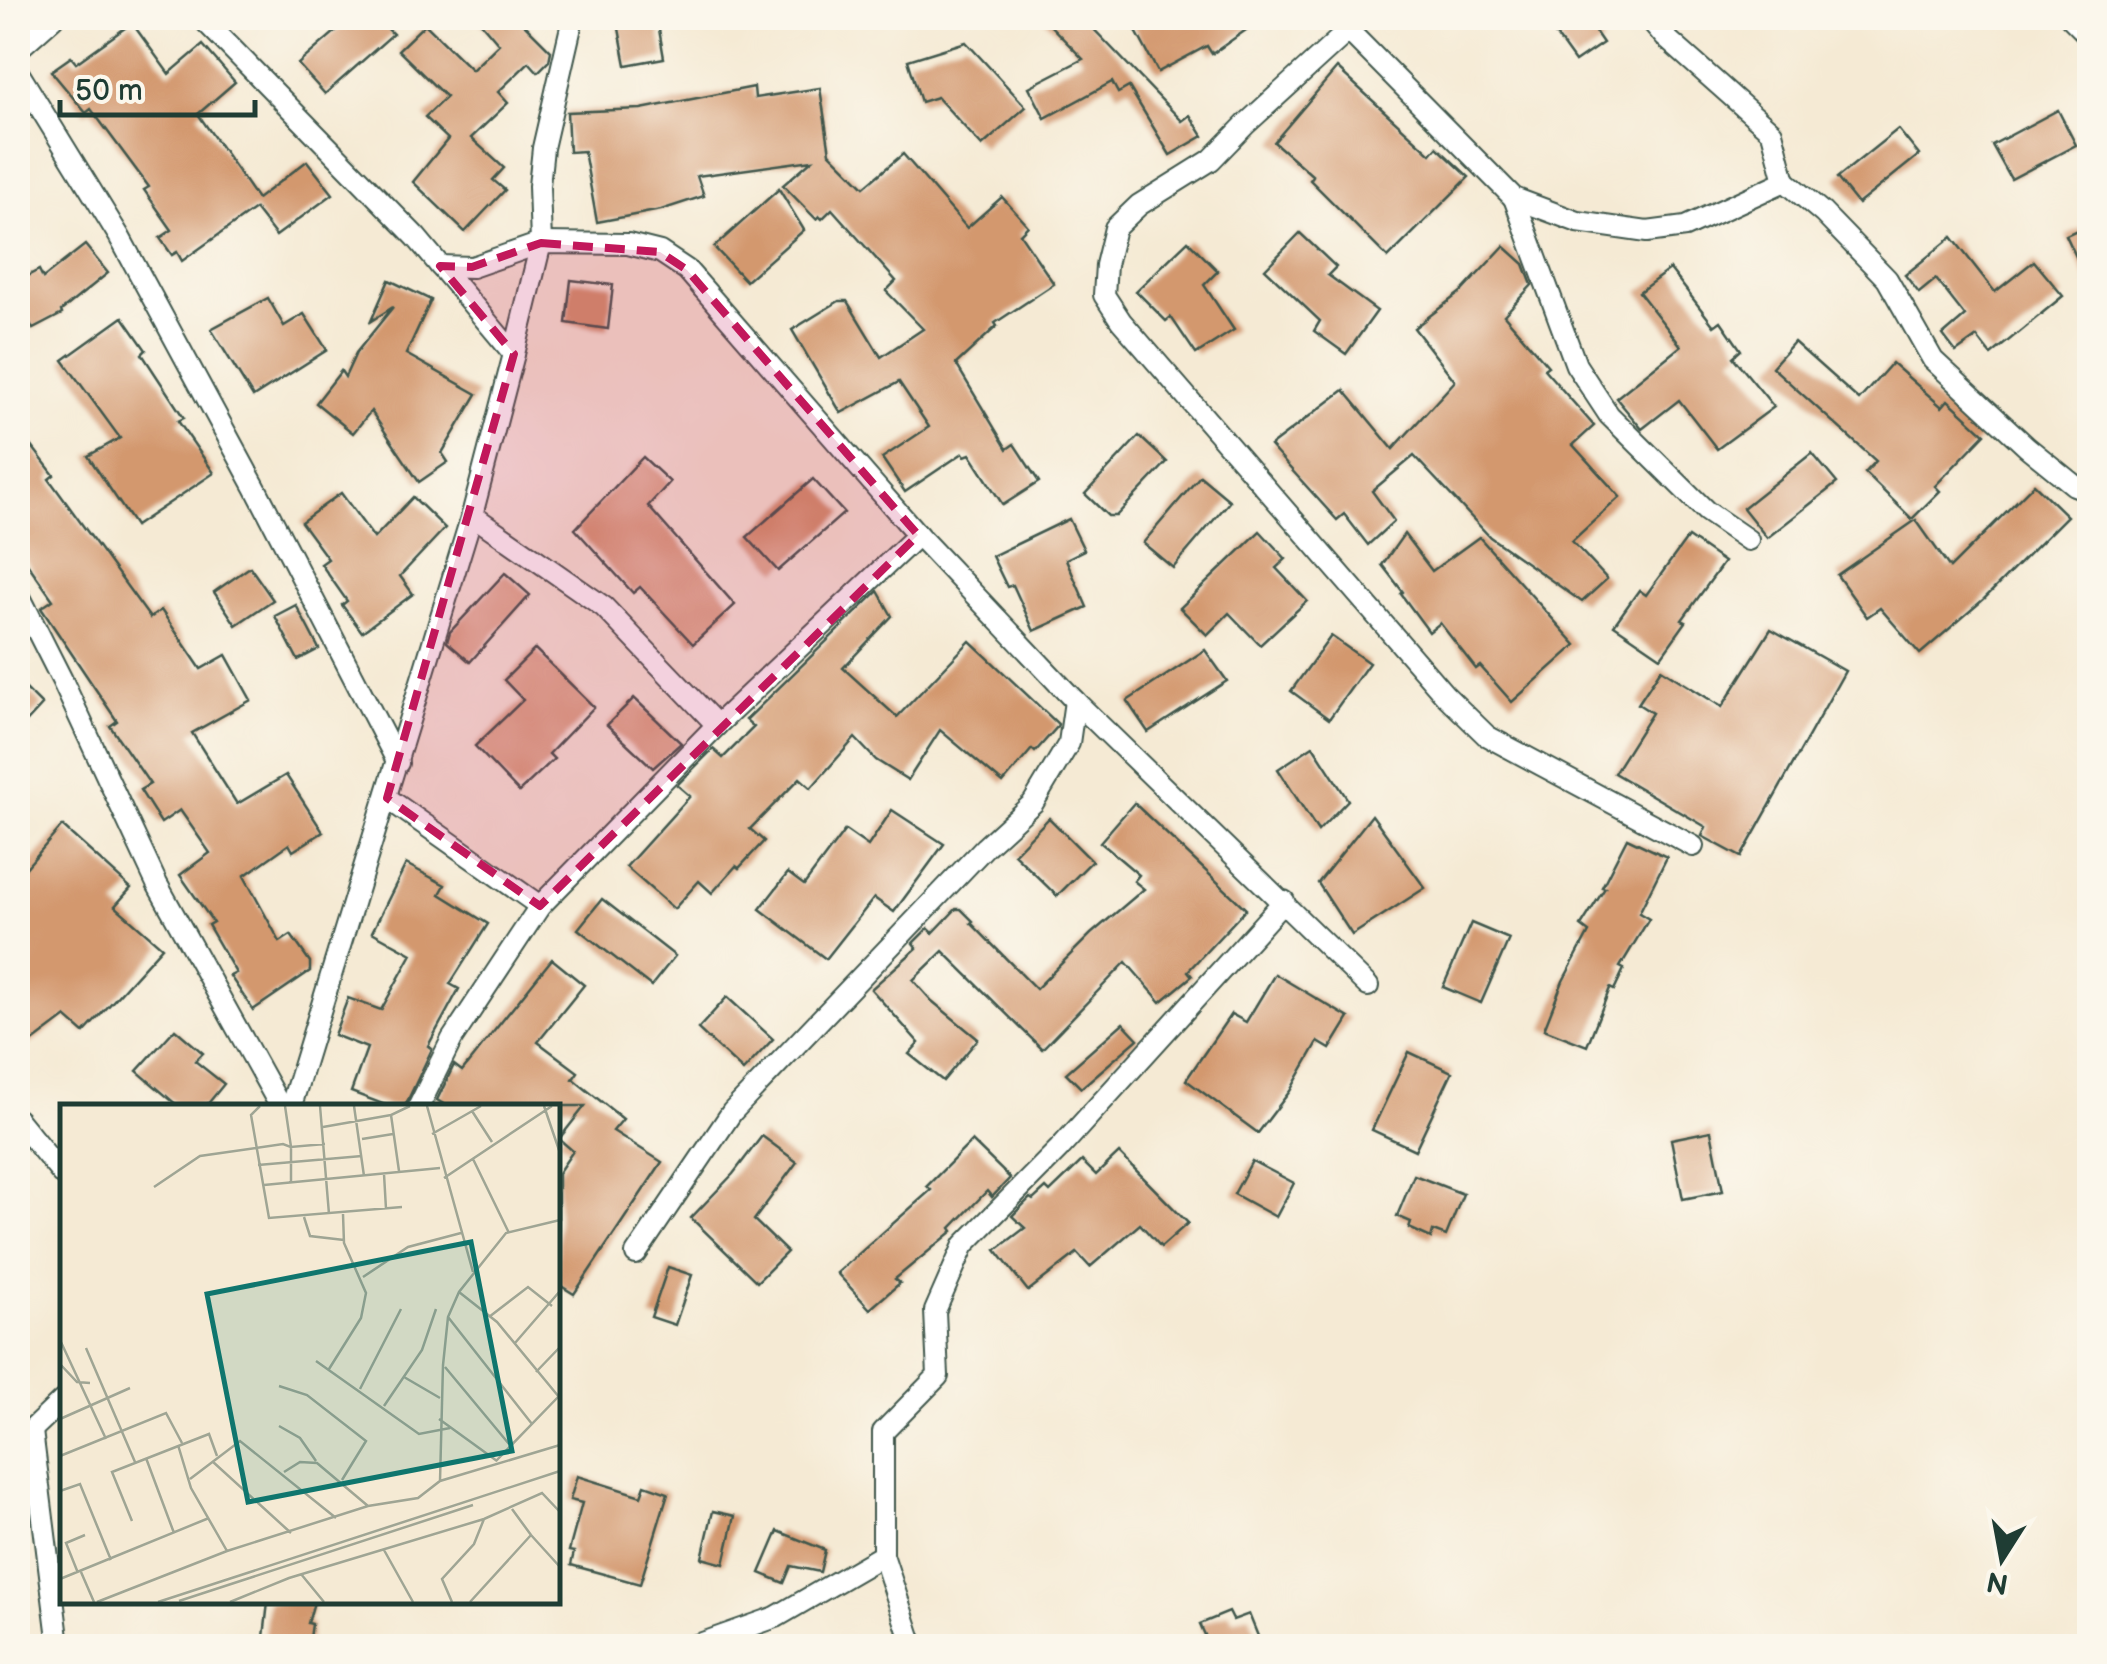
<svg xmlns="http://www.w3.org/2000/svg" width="2107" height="1664" font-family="'Balsamiq Sans',sans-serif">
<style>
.building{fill:#d3986e}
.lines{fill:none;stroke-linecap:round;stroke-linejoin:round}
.street-casing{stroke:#3f574c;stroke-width:24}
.street{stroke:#fff;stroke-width:20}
.marked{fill:#c2185b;fill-opacity:0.2;stroke:#c2185b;stroke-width:8;stroke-dasharray:20 12;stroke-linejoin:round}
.inset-road{fill:none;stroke:#9fa594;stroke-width:2.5}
.view{fill:#0f766e;fill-opacity:0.15;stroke:#0f766e;stroke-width:5}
.inset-edge{fill:none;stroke:#1f3d34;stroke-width:5}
</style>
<rect width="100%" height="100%" fill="#fbf7ec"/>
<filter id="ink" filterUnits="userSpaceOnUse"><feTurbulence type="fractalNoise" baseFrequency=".01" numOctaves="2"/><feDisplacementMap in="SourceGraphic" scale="20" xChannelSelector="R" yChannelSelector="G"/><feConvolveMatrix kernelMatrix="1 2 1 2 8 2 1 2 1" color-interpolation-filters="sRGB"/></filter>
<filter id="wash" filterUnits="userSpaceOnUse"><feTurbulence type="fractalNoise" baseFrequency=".0048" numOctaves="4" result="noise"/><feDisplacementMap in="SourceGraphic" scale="40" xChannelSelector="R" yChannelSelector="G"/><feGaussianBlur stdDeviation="2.25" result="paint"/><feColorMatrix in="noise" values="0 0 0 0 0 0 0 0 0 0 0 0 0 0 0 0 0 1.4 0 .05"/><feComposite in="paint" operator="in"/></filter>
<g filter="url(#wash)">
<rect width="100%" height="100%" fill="#f5ead4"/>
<g id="blocks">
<g class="building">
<path d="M351,18h26l16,16 -68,60 -27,-30z"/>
<path d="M477,18h41l33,33 -2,10 -11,11 -9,-10 -31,30 10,11 -37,35 33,30 -11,12 12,10 -40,42 -52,-50 35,-43 -23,-22 21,-20 -48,-47 27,-26 47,46 27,-26z"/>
<path d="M617,18h40l7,40 -38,7z"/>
<path d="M1043,18h40l99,103 8,-6 13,21 -33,19 -41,-68 -11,6 -6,-11 -67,36 -16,-31 54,-28z"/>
<path d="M1129,18h134l-51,36 -5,-8 -49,26z"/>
<path d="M1570,18h16l17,25 -28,19 -23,-32z"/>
<path d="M132,23l37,51 34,-29 32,37 -37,32 59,85 50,-38 26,33 -57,42 -21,-27 -73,52 -5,-9 -5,3 -12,-17 12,-8 -28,-40 5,-3 -58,-78 -5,4 -35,-42 20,-14 5,6z"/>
<path d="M966,42l60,65 -44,39 -45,-49 -16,5 -13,-42z"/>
<path d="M1337,68l94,86 6,-7 32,30 -81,81 -78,-78 3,-4 -39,-34z"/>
<path d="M754,87l1,11 65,-10 10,65 34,34 39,-33 64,74 35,-31 26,29 -8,8 34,50 -59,39 2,3 -41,38 51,85 7,-5 25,38 -36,23 -33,-51 -5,2 -2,-3 -58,39 -23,-34 47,-31 -30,-45 -58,31 -49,-83 47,-29h8l34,56 42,-28 -37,-38 10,-10 -64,-72 -10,10 -3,-3 -3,3 -33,-34 29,-25 -115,16 7,20 -43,14 -64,12 -13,-71 -15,1 -2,-40 74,-3z"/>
<path d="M2058,110l18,35 -65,34 -19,-34z"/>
<path d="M1898,129l21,26 -61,49 -21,-26z"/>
<path d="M779,189l25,41 -58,51 -32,-34z"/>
<path d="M2090,224v63l-24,-52z"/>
<path d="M1300,233l36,34 -8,8 49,36 -31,43 -32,-23 6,-10 -55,-52z"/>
<path d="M1952,237l43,55 39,-31 29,35 -72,59 -14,-18 -21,15 -13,-17 22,-19 -29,-37 -17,14 -14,-18z"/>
<path d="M1188,241l30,30 -14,14 30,45 -38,24 -25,-37 -5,4 -30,-30z"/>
<path d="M85,245l23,28 -47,38 1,3 -29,15 -5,-10 -10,7v-45l21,-11 4,8z"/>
<path d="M1504,246l20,18 8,21 -28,30 44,51 -4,3 50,57 -21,19 47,52 -48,44 35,38 -25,23 -92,-65 -76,-81 -42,35 22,30 -26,24 -24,-31 -7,6 -67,-74 74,-56 49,59 62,-68 -41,-53 48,-37z"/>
<path d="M1670,269l44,57 7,-5 20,29 -8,7 41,50 -57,42 -38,-49 -37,29 -26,-31 65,-52 -42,-54z"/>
<path d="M389,280l42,20 -25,54 71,40 -35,59 6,9 -29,20 -48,-71 -18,22 -37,-30 25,-32 4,6 11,-24 37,-46 -22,14z"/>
<path d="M571,280l42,5 -5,44 -42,-6z"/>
<path d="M268,298l16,28 20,-12 23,36 -74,47 -42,-68z"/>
<path d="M123,317l23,33 -4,4 42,64 -6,3 36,52 -79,53 -47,-70 32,-18 -57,-78z"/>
<path d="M1794,342l65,58 33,-37 50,44 6,-7 37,34 -50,52 5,5 -28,28 -47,-46 11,-12 -104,-94z"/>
<path d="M18,428l36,47 -5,4 101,139 11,-8 40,59 25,-14 25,45 -59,33 45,71 49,-29 37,57 -30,19 -4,-7 -45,32 36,66 11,-7 19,27v9l-57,39 -23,-34 6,-3 -28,-48 5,-3 -33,-47 30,-22 -30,-43 -19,13 -21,-33 10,-6 -40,-58 7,-5 -76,-113 12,-8 -35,-50z"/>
<path d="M1139,436l28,26 -51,54h-8l-23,-22z"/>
<path d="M1812,453l25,30 -70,55 -24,-30z"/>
<path d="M643,457l27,25 -22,24 87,99 -42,39 -53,-57 -7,6 -58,-64z"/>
<path d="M1200,476l30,25 -57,67 -30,-25z"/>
<path d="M813,479l31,34 -66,58 -31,-34z"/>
<path d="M2034,484l33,32 -83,83 -64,55 -40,-46 -13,9 -30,-42 79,-55 34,48z"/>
<path d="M341,493l33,45 39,-41 32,31 -45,48 13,18 -51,38 -20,-27 5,-4 -26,-37 7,-5 -27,-37z"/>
<path d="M1069,519l15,31 -18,9 21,48 -53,24 -21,-46 -6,2 -15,-31z"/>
<path d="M1260,531l26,28 -10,9 31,33 -47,44 -31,-32 -22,22 -27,-27z"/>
<path d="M1404,534l28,37 47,-34 97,108 -64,57 -32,-36 -4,3 -36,-46 -11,9 -28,-38 2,-2 -21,-27z"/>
<path d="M1688,537l36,25 -42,58 4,2 -25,35 -47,-32 25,-35 7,5z"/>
<path d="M250,567l23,33 -37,25 -22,-33z"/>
<path d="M505,573l25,22 -60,67 -23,-20 3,-10z"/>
<path d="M878,591l14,25 -49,52 54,49 73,-76 88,83 -1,3 -22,25 -3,-3 -29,34 -63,-53 -32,50 -32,-20 -21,-22 -44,50 -11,-10 -50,51 14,12 -25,27 -3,-2 -24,27 -13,-12 -25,28 -48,-42 64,-71 -13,-11 36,-36 10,9 31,-31 -8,-7z"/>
<path d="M296,605l23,44 -21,11 -23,-44z"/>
<path d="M1771,629l74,42 -104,186 -39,-21 4,-9 -92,-54 38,-60 -14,-9 23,-35 61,38z"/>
<path d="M1331,636l38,27 -40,56 -38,-28z"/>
<path d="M535,649l59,58 -45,47 5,5 -35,33 -44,-46 48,-46 -19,-20z"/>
<path d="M1205,650l22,31 -79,51 -21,-31z"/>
<path d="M18,681l24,24 -24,26z"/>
<path d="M634,698l47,45 -28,25 -46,-43z"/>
<path d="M1313,746l35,54 -30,31 -40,-62z"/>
<path d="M1134,803l112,106 -58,62 4,5 -31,26 -35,-40 -84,87 -99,-98 -30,29 19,21 46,38 -35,42 -34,-27 10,-11 -48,-54 46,-41 -4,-5 15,-15 5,5 23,-24h5l12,12 -2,2 65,66 55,-55 53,-45 -10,-8 5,-6 -39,-33z"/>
<path d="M892,810l52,34 -50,68 -20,-14 -48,61 -66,-50 28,-36 16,12 41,-55 23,16z"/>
<path d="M1372,815l53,73 -73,47 -34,-52z"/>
<path d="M1049,818l43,43 -35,35 -43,-42z"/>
<path d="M62,826l69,62 -16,18 47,41 -78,86 -18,-16 -48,36v-176z"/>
<path d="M1627,838l40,19 -28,56 10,6 -29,48 4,2 -10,21 -4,-2 -23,58 -43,-17 19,-48 26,-49 -8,-6 24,-38 -3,-1z"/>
<path d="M406,864l39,21 -5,9 48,30 -38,60 9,5 -31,57 4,3 -27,57h-17l-37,-14 16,-44 -33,-13 14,-37 33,12 31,-56 -40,-22z"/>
<path d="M602,899l73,57 -24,30 -73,-57z"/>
<path d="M1471,923l38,16 -28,64 -38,-16z"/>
<path d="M552,959l32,26 -46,57 40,30 -5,7 50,40 -10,12 49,31 -88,132 -16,-10v-111l15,-22 -14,-12 26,-33h-138l-10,-6 17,-35 8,6z"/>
<path d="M1275,974l74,44 -19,31 -12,-7 -28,49 -32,42 -72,-53 45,-66 15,8z"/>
<path d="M727,997l46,42 -30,32 -45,-42z"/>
<path d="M1123,1023l15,16 -57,49 -15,-15z"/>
<path d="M175,1029l28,24 -8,8 29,23 -18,22h-28l-41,-35z"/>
<path d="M1409,1052l43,20 -37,78 -43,-20z"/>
<path d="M1711,1131l12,60 -40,8 -12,-60z"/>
<path d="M762,1136l35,26 -43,58 33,32 -30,30 -66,-64 42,-44z"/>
<path d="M972,1141l38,37 -18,19 -5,-6 -36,37 2,3 -58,48 5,4 -30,26 -33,-36 94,-83 -4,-4z"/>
<path d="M1119,1153l69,70 -27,24 -21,-23 -50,43 -13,-14 -49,38 -32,-41 29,-22 -13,-12 18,-18 3,2 13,-12 4,4 32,-31 14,14z"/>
<path d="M1252,1161l42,22 -18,34 -42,-23z"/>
<path d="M1414,1175l49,19 -17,42 -13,-5 -2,7 -22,-10 2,-6 -14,-6z"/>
<path d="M668,1267l24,8 -17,50 -24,-8z"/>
<path d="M577,1476l64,20 4,-11 23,8 -28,91 -69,-19 3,-13 -5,-1 13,-48 -12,-3z"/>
<path d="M713,1511l22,5 -11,48 -22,-6z"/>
<path d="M778,1531l47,19 -5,22 -29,-6 -7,17 -24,-10z"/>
<path d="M268,1602h46l-6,21 4,1 -3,22h-46z"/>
<path d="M1229,1612l4,8 16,-6 13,32h-52l-10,-22z"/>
</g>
</g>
</g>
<g filter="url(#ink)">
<use href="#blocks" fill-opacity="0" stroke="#3f574c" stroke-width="2.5"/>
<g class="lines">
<g class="street-casing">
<g id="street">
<path d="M202,18l214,219 98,117"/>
<path d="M1336,18l178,180 64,24 69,10 38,-5 100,-46"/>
<path d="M1649,18l16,19 107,95 13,49 38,32 64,66 46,81 94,87 47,38 16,6"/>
<path d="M2071,18l19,19"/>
<path d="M1349,30l-103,94 -35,36 -72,45 -24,23 -9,37 -2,30 17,26 324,374 42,41 206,110"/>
<path d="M18,49l35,-31"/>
<path d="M18,72l101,164 136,251 143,276"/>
<path d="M1514,198l62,167 33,50 97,96 42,29"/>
<path d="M440,266l32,1 69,-24 87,1 32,8 27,18 231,265 157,166 293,285"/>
<path d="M472,515l132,92 113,118"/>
<path d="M18,593l44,87 95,204 123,222"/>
<path d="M387,798l153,108"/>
<path d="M291,1106l181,-591 42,-161 27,-111 -2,-57 4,-38 30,-130"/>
<path d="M419,1106l33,-67 88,-133 177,-181 201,-190"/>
<path d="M18,1120l44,54"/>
<path d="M636,1254l96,-142 253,-265 48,-44 36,-60 6,-42"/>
<path d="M32,1431l27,215"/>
<path d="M18,1443l44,-42"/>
<path d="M694,1646l82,-29 107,-62"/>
<path d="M913,1646l-30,-91v-123l55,-56 -3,-65 29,-66 95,-96 225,-248"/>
</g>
</g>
<use href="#street" class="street"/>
</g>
</g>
<path class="marked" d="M541,243l119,9 27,18 231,265 -378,371 -153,-108 127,-444 -74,-88 32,1z"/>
<g transform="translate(60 1104)">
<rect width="500" height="500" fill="#f5ead4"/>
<path class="inset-road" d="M200,2l-9,9 18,103 133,-11M225,2l6,41 34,-3M260,2l9,108M294,2l10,70M367,2l46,166M484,2l16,47M412,7l20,31M263,23l68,-12M372,30l49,-28M302,35l31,-5M413,55l36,74M198,61l104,-9M339,67l-8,-56 19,-9M324,70l2,35M384,74l108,-72M204,81l176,-17M94,83l46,-31 83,-12 8,3v35M244,113l6,19 34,4M303,173l45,-30 53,-14M399,188l38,30 62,75M388,213l84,107M429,213l39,-30 24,19M0,236l46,99M455,239l45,-52M26,244l49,114M256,257l103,73 31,-6M0,260l17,18 13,1M385,263l64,77M269,265l32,-51 5,-25 -22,-50 -1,-29M476,268l24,-25M344,273l36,21M219,282l28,9 59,46 -24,39M300,285l41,-80M324,302l38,-56 14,-41M0,315l70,-31M379,315l58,42M219,322l21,12 16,23M118,341l13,43 36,63M0,352l106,-43 16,30M86,354l28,75M152,357l79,72M436,357l64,-66M224,368l16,-10 17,1 51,43M130,375l50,-38 96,77M380,377l3,-116 5,-48 11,-25 47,-59 54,-13M0,387l20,-7 31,76M452,405l19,26M72,417l-20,-49 97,-38 8,22M324,446l29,52M21,468l13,30M18,469l-12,-30 19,-8M241,470l23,28M0,475l149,-61M119,497l294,-96M37,498l130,-51 141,-45 50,-8 22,-17 120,-36M98,498l402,-131M170,498l59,-24 195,-59 58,-26 18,19M392,498l-10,-23 32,-35 10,-25M410,498l61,-67 29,32"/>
<path class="view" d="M411,138l41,209 -264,51 -41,-208z"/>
<rect width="500" height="500" class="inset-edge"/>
</g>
<rect width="2107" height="1664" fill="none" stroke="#fbf7ec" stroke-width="60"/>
<g transform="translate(2002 1559) rotate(191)" stroke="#fbf7ec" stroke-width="8" paint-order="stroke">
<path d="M0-8L18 38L0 25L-18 38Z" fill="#1f3d34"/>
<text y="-15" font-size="28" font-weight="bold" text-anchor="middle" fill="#1f3d34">N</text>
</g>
<path d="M60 100v15h195v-15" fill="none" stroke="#1f3d34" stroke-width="5"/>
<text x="75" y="100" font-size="30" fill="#1f3d34" stroke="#fbf7ec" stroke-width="8" paint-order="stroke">50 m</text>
</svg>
